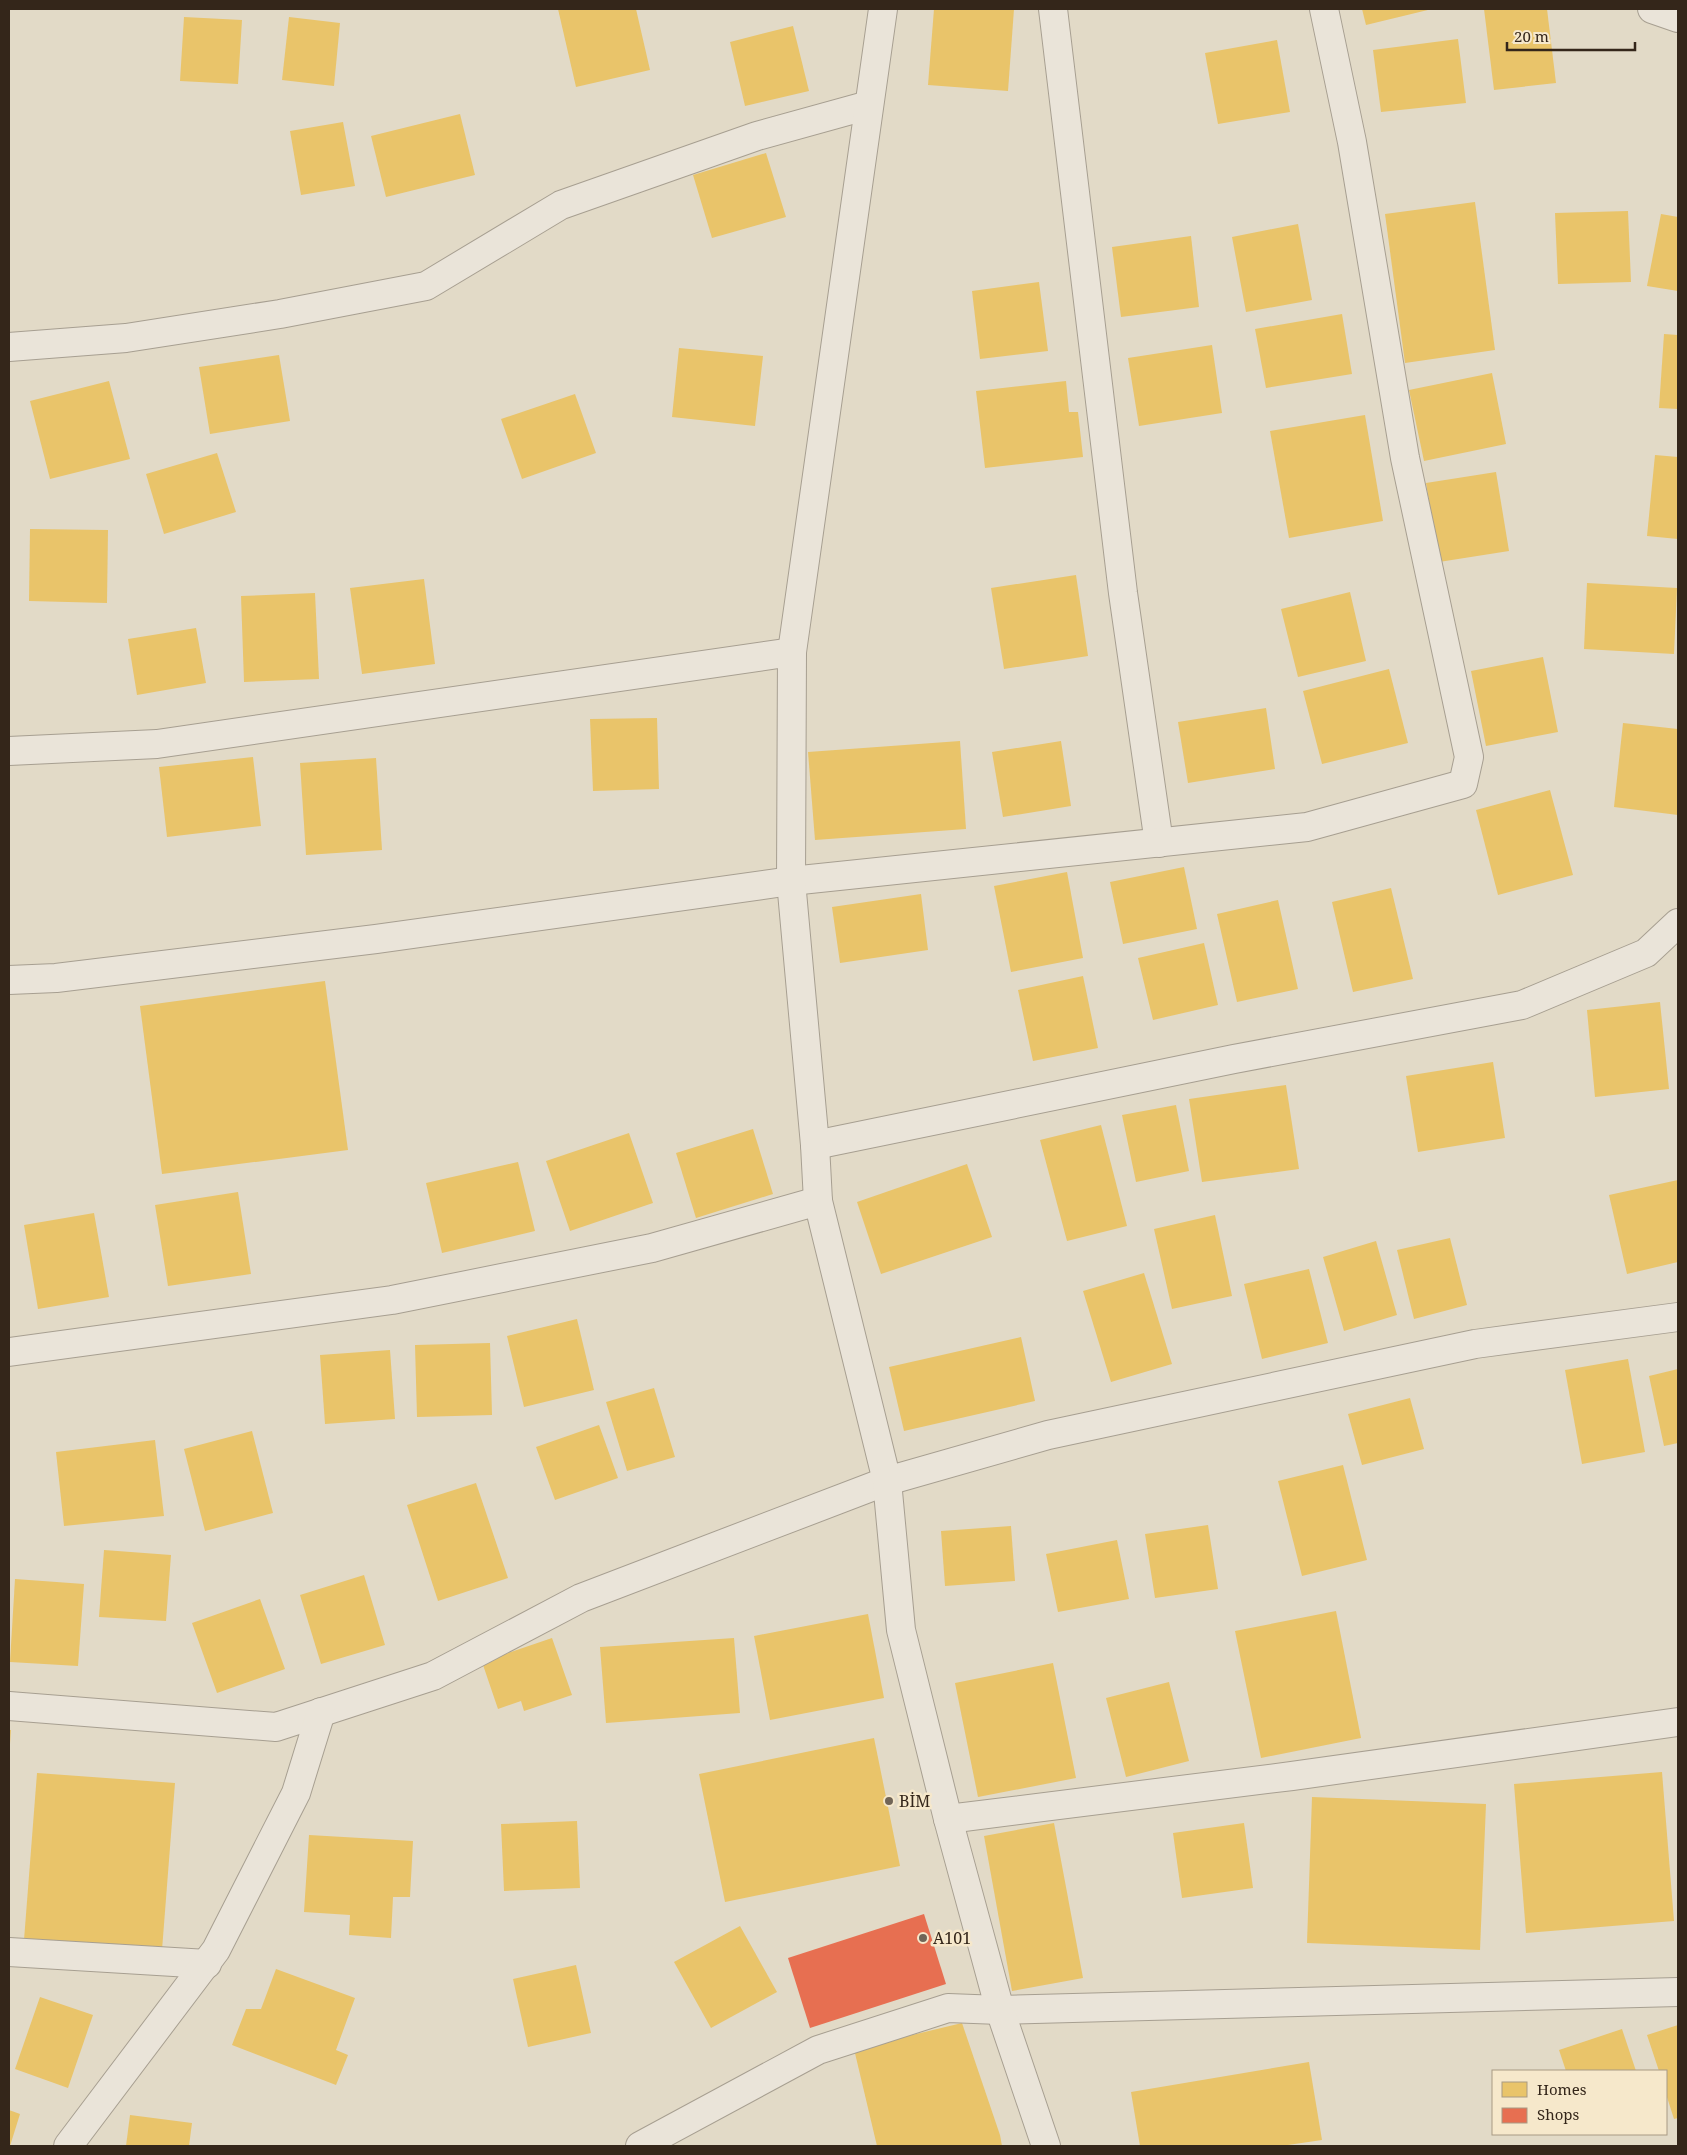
<svg xmlns="http://www.w3.org/2000/svg" width="1687" height="2155" font-family="'Noto Serif',serif">
<style>
.homes{fill:#e9c46a}
.shops{fill:#e76f51}
.lines{fill:none;stroke-linecap:round;stroke-linejoin:round}
.minor-casing{stroke:#a79f91;stroke-width:30}
.tertiary-casing{stroke:#a79f91;stroke-width:30}
.minor{stroke:#eae4d9;stroke-width:28}
.tertiary{stroke:#eae4d9;stroke-width:28}
.poi-dot{fill:#716557;stroke:#f6e8cb;stroke-width:2}
.labels{text-anchor:middle;stroke-width:5;stroke-linejoin:round;paint-order:stroke}
.poi-label{font-size:16px;fill:#34261a;stroke:#f6e8cb;text-anchor:start}
</style>
<rect width="100%" height="100%" fill="#e2dac7"/>
<g class="homes">
<path d="M558,9h78l14,61 -74,17z"/>
<path d="M934,9h80l-6,82 -80,-6z"/>
<path d="M1362,9h70l-66,16z"/>
<path d="M1484,9h63l9,74 -62,7z"/>
<path d="M184,17l58,3 -4,64 -58,-3z"/>
<path d="M289,17l51,6 -6,63 -52,-6z"/>
<path d="M793,26l16,65 -64,15 -15,-64z"/>
<path d="M1458,39l8,64 -85,9 -8,-62z"/>
<path d="M1277,40l13,72 -72,12 -13,-71z"/>
<path d="M460,114l15,61 -89,22 -15,-61z"/>
<path d="M343,122l12,64 -54,9 -11,-64z"/>
<path d="M766,153l20,64 -74,21 -19,-63z"/>
<path d="M1475,202l20,148 -90,13 -20,-149z"/>
<path d="M1628,211l3,71 -73,2 -3,-71z"/>
<path d="M1661,214l17,3v74l-31,-5z"/>
<path d="M1298,224l14,76 -66,12 -14,-75z"/>
<path d="M1191,236l8,71 -78,10 -9,-70z"/>
<path d="M1039,282l9,69 -68,8 -8,-68z"/>
<path d="M1342,314l10,60 -86,14 -11,-59z"/>
<path d="M1664,334l14,1v74l-19,-1z"/>
<path d="M1212,345l10,68 -83,13 -11,-68z"/>
<path d="M679,348l84,8 -8,70 -83,-9z"/>
<path d="M279,355l11,66 -80,13 -11,-67z"/>
<path d="M1492,373l14,71 -82,17 -15,-71z"/>
<path d="M109,381l21,78 -80,20 -20,-78z"/>
<path d="M1066,381l3,31h9l5,45 -98,11 -9,-77z"/>
<path d="M575,394l21,59 -74,26 -21,-60z"/>
<path d="M1365,415l18,106 -94,17 -19,-107z"/>
<path d="M217,453l19,59 -72,22 -18,-60z"/>
<path d="M1655,455l23,2v82l-31,-3z"/>
<path d="M1496,472l13,79 -70,11 -13,-79z"/>
<path d="M30,529l78,1 -1,73 -78,-2z"/>
<path d="M1076,575l12,81 -84,13 -13,-81z"/>
<path d="M424,579l11,85 -73,10 -12,-86z"/>
<path d="M1587,583l90,5 -3,66 -90,-5z"/>
<path d="M1350,592l16,69 -68,16 -17,-68z"/>
<path d="M315,593l4,86 -75,3 -3,-86z"/>
<path d="M196,628l10,55 -69,12 -9,-56z"/>
<path d="M1543,657l15,75 -72,14 -15,-75z"/>
<path d="M1389,669l19,74 -86,21 -19,-73z"/>
<path d="M1266,708l9,61 -87,14 -10,-61z"/>
<path d="M657,718l2,71 -66,2 -3,-72z"/>
<path d="M1623,723l55,6v86l-64,-8z"/>
<path d="M960,741l6,88 -151,11 -7,-88z"/>
<path d="M1061,741l10,65 -68,11 -11,-65z"/>
<path d="M253,757l8,69 -94,11 -8,-70z"/>
<path d="M376,758l6,92 -76,5 -6,-92z"/>
<path d="M1550,790l23,85 -75,20 -22,-85z"/>
<path d="M1184,867l13,62 -74,15 -13,-62z"/>
<path d="M1067,872l16,86 -72,14 -17,-86z"/>
<path d="M1391,888l22,91 -60,13 -21,-90z"/>
<path d="M921,894l7,56 -88,13 -8,-56z"/>
<path d="M1278,900l20,89 -61,13 -20,-88z"/>
<path d="M1204,943l14,62 -65,15 -15,-62z"/>
<path d="M1083,976l15,72 -65,13 -15,-71z"/>
<path d="M325,981l23,169 -186,24 -22,-168z"/>
<path d="M1660,1002l9,87 -74,8 -8,-87z"/>
<path d="M1493,1062l12,76 -87,14 -12,-76z"/>
<path d="M1286,1085l13,84 -97,13 -13,-83z"/>
<path d="M1176,1105l13,66 -53,11 -14,-67z"/>
<path d="M1101,1125l26,101 -60,15 -27,-101z"/>
<path d="M753,1129l20,65 -77,24 -20,-65z"/>
<path d="M629,1133l24,70 -83,28 -24,-70z"/>
<path d="M518,1162l17,69 -93,22 -16,-70z"/>
<path d="M967,1164l25,73 -111,37 -24,-72z"/>
<path d="M1678,1180v82l-51,12 -18,-79z"/>
<path d="M238,1192l13,82 -83,12 -13,-81z"/>
<path d="M94,1213l15,84 -71,12 -14,-84z"/>
<path d="M1215,1215l17,81 -60,13 -18,-80z"/>
<path d="M1450,1238l17,67 -53,14 -17,-69z"/>
<path d="M1376,1241l21,74 -53,16 -21,-74z"/>
<path d="M1309,1269l19,74 -66,16 -18,-75z"/>
<path d="M1144,1273l28,91 -61,18 -28,-91z"/>
<path d="M577,1319l17,71 -70,17 -17,-71z"/>
<path d="M1021,1337l14,64 -131,30 -15,-64z"/>
<path d="M490,1343l2,72 -75,2 -2,-72z"/>
<path d="M390,1350l5,69 -70,5 -5,-69z"/>
<path d="M1628,1359l17,93 -63,12 -17,-94z"/>
<path d="M1678,1369v74l-14,3 -15,-70z"/>
<path d="M654,1388l21,69 -48,14 -21,-69z"/>
<path d="M1410,1398l14,51 -62,16 -14,-51z"/>
<path d="M599,1425l19,53 -63,22 -19,-53z"/>
<path d="M252,1431l21,82 -68,18 -21,-82z"/>
<path d="M155,1440l9,76 -100,10 -8,-74z"/>
<path d="M1343,1465l24,95 -65,16 -24,-95z"/>
<path d="M476,1483l32,95 -70,23 -31,-96z"/>
<path d="M1208,1525l10,64 -63,9 -10,-64z"/>
<path d="M1011,1526l4,55 -70,5 -4,-55z"/>
<path d="M1117,1540l12,59 -71,13 -12,-58z"/>
<path d="M104,1550l67,5 -5,66 -67,-4z"/>
<path d="M364,1575l21,70 -64,19 -21,-69z"/>
<path d="M15,1579l69,5 -6,82 -68,-4z"/>
<path d="M260,1599l25,70 -68,24 -25,-70z"/>
<path d="M1336,1611l25,127 -100,20 -26,-127z"/>
<path d="M868,1614l16,84 -114,22 -16,-84z"/>
<path d="M552,1638l20,57 -48,16 -3,-10 -23,8 -16,-47z"/>
<path d="M734,1638l6,75 -134,10 -6,-76z"/>
<path d="M1053,1663l23,115 -98,19 -23,-114z"/>
<path d="M1169,1682l20,79 -63,16 -20,-79z"/>
<path d="M9,1730h2l-1,14h-1z"/>
<path d="M874,1738l26,128 -175,36 -26,-128z"/>
<path d="M1662,1772l12,149 -148,12 -12,-149z"/>
<path d="M37,1773l138,10 -13,167 -138,-10z"/>
<path d="M1312,1797l174,7 -6,146 -173,-7z"/>
<path d="M577,1821l3,67 -76,3 -3,-67z"/>
<path d="M1054,1823l29,155 -71,13 -28,-155z"/>
<path d="M1244,1823l9,65 -71,10 -9,-65z"/>
<path d="M309,1835l104,6 -3,56h-17l-2,41 -42,-3 1,-20 -46,-3z"/>
<path d="M740,1926l37,66 -66,36 -37,-66z"/>
<path d="M576,1965l15,68 -63,14 -15,-68z"/>
<path d="M276,1969l79,29 -19,52 12,5 -12,30 -104,-40 14,-36h15z"/>
<path d="M40,1997l53,18 -25,73 -53,-19z"/>
<path d="M962,2023l38,112 2,11h-125l-23,-97z"/>
<path d="M1678,2025v93l-4,1 -8,-25v-23h-7l-12,-36z"/>
<path d="M1622,2029l14,42h-70l-7,-21z"/>
<path d="M1309,2062l13,78 -41,6h-141l-9,-54z"/>
<path d="M9,2110l11,4 -10,32h-1z"/>
<path d="M130,2115l62,8 -3,23h-63z"/>
</g>
<path class="shops" d="M924,1914l22,70 -136,44 -22,-70z"/>
<g class="lines">
<g class="minor-casing">
<g id="minor">
<path d="M1053,9l70,584 36,250"/>
<path d="M1652,9l26,9"/>
<path d="M9,347l117,-9 154,-24 146,-28 135,-81 196,-69 112,-31"/>
<path d="M9,751l148,-7 635,-92"/>
<path d="M9,980l47,-2 320,-39 415,-58 516,-54 156,-43 6,-27 -64,-299 -53,-316 -28,-133"/>
<path d="M815,1145l419,-86 288,-54 124,-52 32,-30"/>
<path d="M9,1352l383,-52 260,-52 166,-47"/>
<path d="M9,1706l267,21 157,-51 148,-78 306,-117 161,-46 427,-91 203,-27"/>
<path d="M948,1819l344,-43 386,-54"/>
<path d="M9,1952l198,12"/>
<path d="M68,2146l148,-196 80,-157 25,-81"/>
<path d="M640,2146l178,-96 130,-42 52,2 678,-18"/>
</g>
</g>
<g class="tertiary-casing">
<path id="tertiary" d="M883,9l-91,643 -1,229 24,264 3,56 69,280 14,149 47,189 52,191 46,136"/>
</g>
<use href="#minor" class="minor"/>
<use href="#tertiary" class="tertiary"/>
</g>
<g class="poi-dot">
<circle cx="889" cy="1801" r="5"/>
<circle cx="923" cy="1938" r="5"/>
</g>
<g class="labels">
<g class="poi-label">
<text x="899" y="1807">BİM</text>
<text x="933" y="1944">A101</text>
</g>
</g>
<rect width="1687" height="2155" fill="none" stroke="#34261a" stroke-width="20"/>
<rect x="1492" y="2070" width="175" height="65" fill="#f6e8cb" stroke="#a89a84"/>
<rect x="1502" y="2082" width="25" height="15" fill="#e9c46a" stroke="#a89a84"/>
<text x="1537" y="2095" font-size="15" fill="#34261a">Homes</text>
<rect x="1502" y="2108" width="25" height="15" fill="#e76f51" stroke="#a89a84"/>
<text x="1537" y="2120" font-size="15" fill="#34261a">Shops</text>
<path d="M1507 42v8h128v-8" fill="none" stroke="#34261a" stroke-width="2.5"/>
<text x="1514" y="42" font-size="15" fill="#34261a" stroke="#f6e8cb" stroke-width="4" paint-order="stroke">20 m</text>
</svg>
